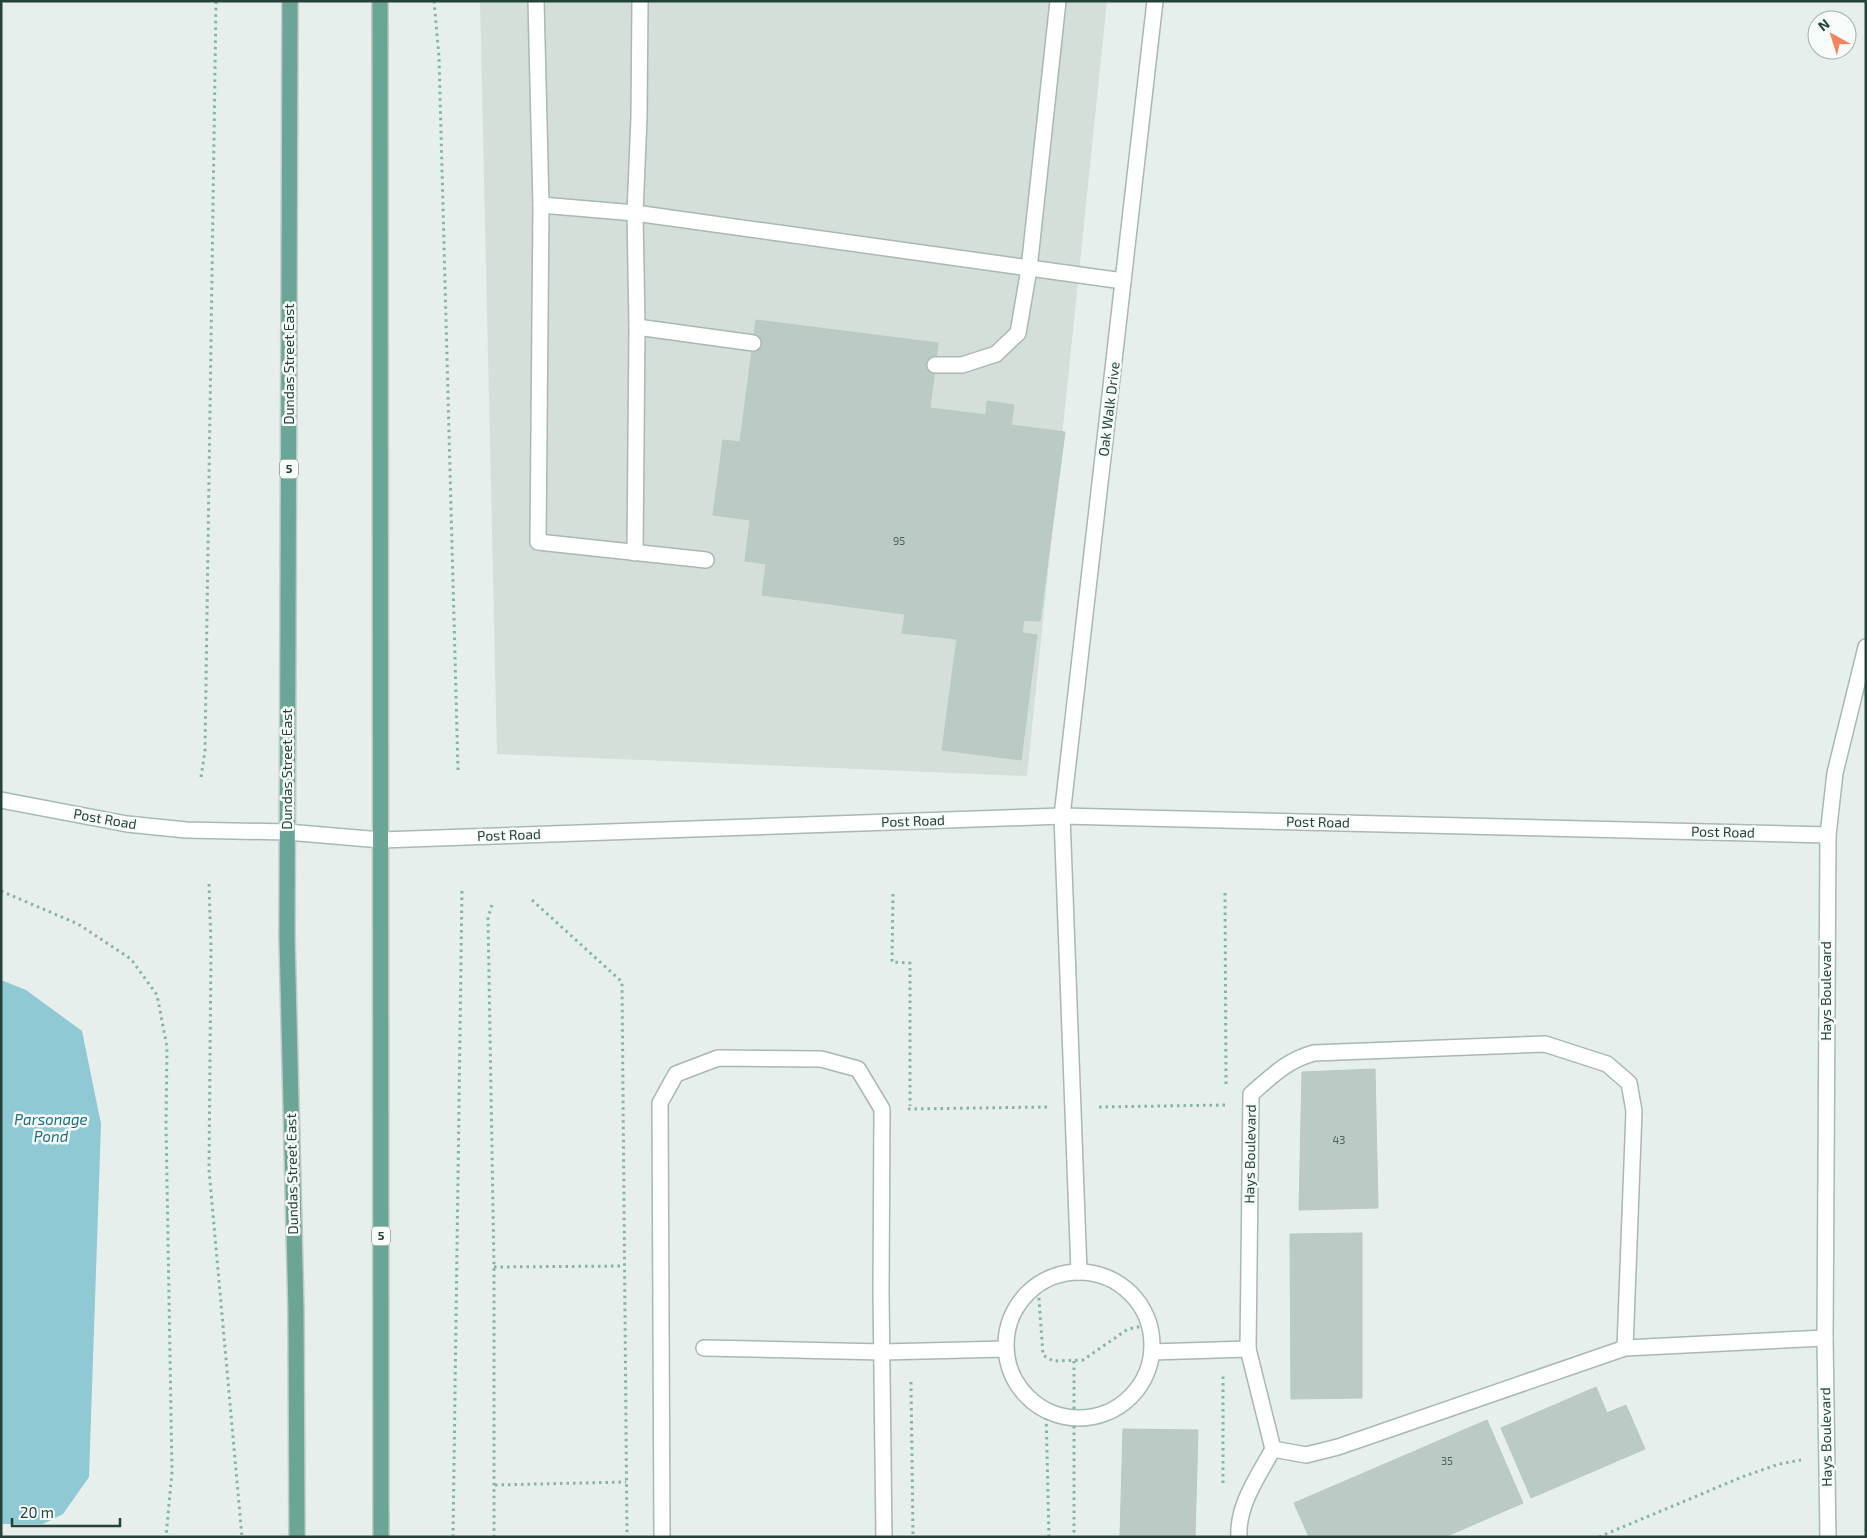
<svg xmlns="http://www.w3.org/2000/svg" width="1867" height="1538" font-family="'Exo 2',sans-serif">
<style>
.built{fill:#d4dfda}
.water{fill:#8ec9d4}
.building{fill:#bbcac4;stroke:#b8c9c2}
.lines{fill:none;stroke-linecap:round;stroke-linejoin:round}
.lane-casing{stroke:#a8b8b2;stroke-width:18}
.street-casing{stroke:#a8b8b2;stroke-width:18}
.secondary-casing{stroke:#a4bbb3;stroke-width:18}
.primary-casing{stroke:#c2cac8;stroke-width:18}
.path{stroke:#86b3a5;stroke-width:3;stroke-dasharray:2.5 4;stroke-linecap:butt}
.lane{stroke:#fff;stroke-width:15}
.street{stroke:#fff;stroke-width:15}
.secondary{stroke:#fff;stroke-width:15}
.primary{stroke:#6aa596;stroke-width:15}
.labels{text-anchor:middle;stroke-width:5;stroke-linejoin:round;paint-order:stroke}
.number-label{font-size:11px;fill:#4a645c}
.shield{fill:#f7fbf9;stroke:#637a73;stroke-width:1}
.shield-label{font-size:12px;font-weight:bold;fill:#24423a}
.street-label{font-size:14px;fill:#24423a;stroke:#f7fbf9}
.water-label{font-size:15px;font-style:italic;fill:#1c6f80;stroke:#f7fbf9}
</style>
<rect width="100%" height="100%" fill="#e6efeb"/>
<path class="built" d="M480,1h627l-80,775 -530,-22z"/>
<path class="water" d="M1,980l25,10 56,41 19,93 -12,353 -26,37 -20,10h-42z"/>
<g class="building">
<path d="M756,320l182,23 -8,65 56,7 1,-14 27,4 -3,20 54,7 -25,189 -16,-1 -2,13 15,2 -16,125 -79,-10 15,-111 -55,-6 3,-19 -143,-19 4,-31 -21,-3 5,-41 -37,-5 10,-75 17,2z"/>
<path d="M1375,1069l3,139 -79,2 3,-138z"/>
<path d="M1362,1233v165l-71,1 -1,-165z"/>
<path d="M1596,1387l11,26 19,-8 19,44 -114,49 -30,-70z"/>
<path d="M1487,1420l36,83 -78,34h-136l-15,-34z"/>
<path d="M1123,1429l75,1 -3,107h-75z"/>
</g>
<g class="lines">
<g class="lane-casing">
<g id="lane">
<path d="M536,1l5,204 -3,337 168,18"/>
<path d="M541,205l94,8 488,68"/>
<path d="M637,327l116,16"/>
<path d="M935,365h27l34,-11 22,-21 11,-64 29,-268"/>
<path d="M635,553l2,-226 -2,-114 4,-96 1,-116"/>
<path d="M1062,816l17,456"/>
<circle cx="1079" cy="1345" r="73"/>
<path d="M704,1348l178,4 124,-3"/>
<path d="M1625,1348l9,-237 -5,-28 -22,-19 -62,-20 -231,9c-27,7 -43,24 -63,41l-3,255 25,100 33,6 32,-8 287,-99 200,-10"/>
<path d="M1152,1352l96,-3"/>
<path d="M662,1537l-2,-434 16,-29 42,-16 103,1 37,10 24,40 -1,184 3,244"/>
<path d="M1239,1537c-2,-32 20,-62 34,-88"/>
</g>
</g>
<g class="street-casing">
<g id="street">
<path d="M1062,816l93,-815"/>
<path d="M381,840l681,-24 766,19"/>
</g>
</g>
<g class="secondary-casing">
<g id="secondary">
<path d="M1,800l126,24 59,6 101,2 94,8"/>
<path d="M1828,1537l-3,-199 3,-503 7,-62 31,-126"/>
</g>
</g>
<g class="primary-casing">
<g id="primary">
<path d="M290,1l-3,936 9,374 1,226"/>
<path d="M380,1l1,1536"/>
</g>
</g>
<g class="path">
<path d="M434,1l5,56 19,713"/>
<path d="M201,777l4,-26 11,-750"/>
<path d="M209,884l2,64 -2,222 33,367"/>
<path d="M1,891l77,33 53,35 26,36 10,52 -1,77 6,348 -6,65"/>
<path d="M1225,893l1,192"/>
<path d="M893,894l-1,68 18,1v143"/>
<path d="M532,900l90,82 5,555"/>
<path d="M492,905l-4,12 6,350v270"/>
<path d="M1099,1107l126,-2"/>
<path d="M908,1109l139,-2"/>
<path d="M494,1267l130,-1"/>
<path d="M1038,1285l5,70 10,6 30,-1 45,-31 15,-3"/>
<path d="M1074,1361v176"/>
<path d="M911,1382l2,155"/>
<path d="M1046,1411l3,126"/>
<path d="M1223,1483v-108"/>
<path d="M495,1485l131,-3"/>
<path d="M453,1537l9,-648"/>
<path d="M1599,1537l143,-60 37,-13 22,-4"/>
</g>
<use href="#lane" class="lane"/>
<use href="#street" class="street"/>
<use href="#secondary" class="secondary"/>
<use href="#primary" class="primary"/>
</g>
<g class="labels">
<g class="number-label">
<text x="899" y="545">95</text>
<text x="1339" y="1144">43</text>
<text x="1447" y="1465">35</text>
</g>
<g class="shield">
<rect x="280" y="459.5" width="18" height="19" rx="4"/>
<rect x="372" y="1226.5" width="18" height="19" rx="4"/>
</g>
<g class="shield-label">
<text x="289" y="473">5</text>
<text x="381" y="1240">5</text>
</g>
<g class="street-label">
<text transform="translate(289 364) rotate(-90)" y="5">Dundas Street East</text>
<text transform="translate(1109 409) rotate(-83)" y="5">Oak Walk Drive</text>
<text transform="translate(287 769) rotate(-90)" y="5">Dundas Street East</text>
<text transform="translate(105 819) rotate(10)" y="5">Post Road</text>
<text transform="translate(913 821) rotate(-2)" y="5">Post Road</text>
<text transform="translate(1318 822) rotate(1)" y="5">Post Road</text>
<text transform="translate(1723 832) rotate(1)" y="5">Post Road</text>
<text transform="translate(509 835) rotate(-2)" y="5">Post Road</text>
<text transform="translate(1826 991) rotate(-90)" y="5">Hays Boulevard</text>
<text transform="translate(1250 1154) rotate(-89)" y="5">Hays Boulevard</text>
<text transform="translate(292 1174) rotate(-91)" y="5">Dundas Street East</text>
<text transform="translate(1826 1437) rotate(-91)" y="5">Hays Boulevard</text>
</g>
<g class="water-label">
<text x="51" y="1125">Parsonage<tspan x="51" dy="17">Pond</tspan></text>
</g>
</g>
<rect width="1867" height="1538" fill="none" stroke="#24423a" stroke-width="5"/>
<g transform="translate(1832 35) rotate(321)"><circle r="24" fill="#f7fbf9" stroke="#a3b1ad"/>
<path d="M0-4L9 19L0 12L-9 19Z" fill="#f4845f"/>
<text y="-8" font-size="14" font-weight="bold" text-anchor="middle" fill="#24423a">N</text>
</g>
<path d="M12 1518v8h108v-8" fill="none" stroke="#24423a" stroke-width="2.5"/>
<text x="20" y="1518" font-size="15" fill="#24423a" stroke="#f7fbf9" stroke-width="4" paint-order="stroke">20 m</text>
</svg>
